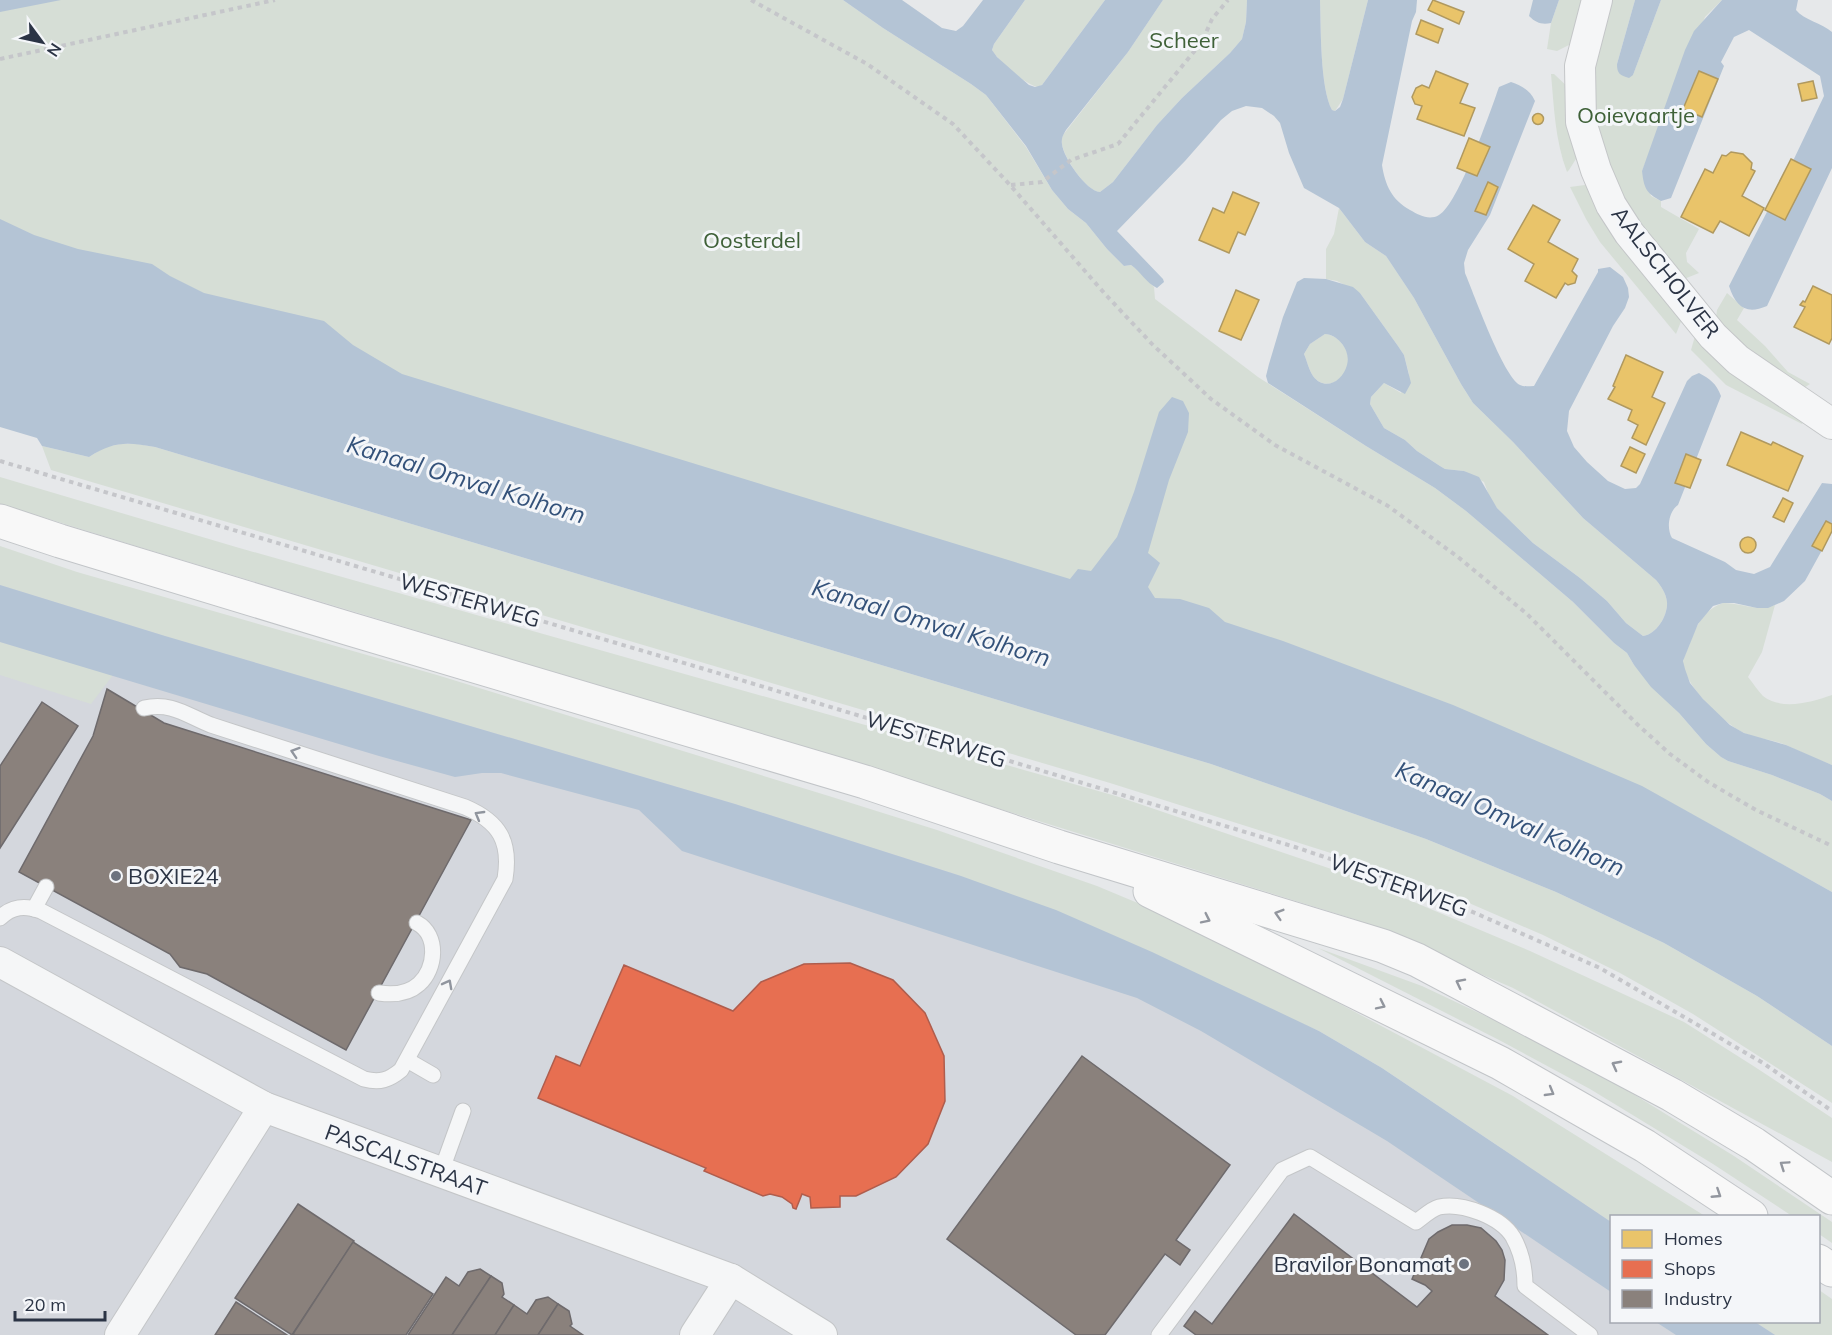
<svg xmlns="http://www.w3.org/2000/svg" width="1832" height="1335" font-family="Mulish,sans-serif">
<style>
.built{fill:#d4d7dd}
.green{fill:#d6ded6}
.water{fill:#b4c4d5;fill-rule:evenodd}
.homes{fill:#e9c46a;stroke:#b0995f;stroke-width:1.5}
.shops{fill:#e76f51;stroke:#af5d4d;stroke-width:1.5}
.industry{fill:#8a817c;stroke:#6e6a6c;stroke-width:1.5}
.lines{fill:none;stroke-linecap:round;stroke-linejoin:round}
.service-casing{stroke:#c4c6c8;stroke-width:17}
.minor-casing{stroke:#c4c6c8;stroke-width:32}
.primary-casing{stroke:#c2c5c8;stroke-width:35}
.path{stroke:#c5c6ca;stroke-width:4;stroke-dasharray:4.5 4.5;stroke-linecap:butt}
.service{stroke:#f5f6f7;stroke-width:15}
.minor{stroke:#f5f6f7;stroke-width:30}
.primary{stroke:#f8f8f8;stroke-width:33}
.oneway{stroke:#90959e}
.oneway2{stroke:#92969e}
.poi-dot{fill:#6c737f;stroke:#f4f6f9;stroke-width:2}
.labels{text-anchor:middle;stroke-width:6;stroke-linejoin:round;paint-order:stroke}
.park-label{font-size:22px;fill:#3f6138;stroke:#f4f6f9}
.street-label{font-size:22px;fill:#2b3445;stroke:#f4f6f9}
.poi-label{font-size:22px;fill:#2b3445;stroke:#f4f6f9;text-anchor:start}
.water-label{font-size:24px;font-style:italic;fill:#34527a;stroke:#f4f6f9}
</style>
<rect width="100%" height="100%" fill="#e6e8ea"/>
<path class="built" d="M0,555l1111,355 501,306v106h206l14,7v6h-1832z"/>
<g class="green">
<path d="M0,0h843l40,28 88,56 15,11 40,52 26,43 16,19 18,14 21,26 17,17 7,-1 8,6 15,16 1,12 103,78 108,69 69,42 31,23 107,91 41,41 13,10 7,12 45,48 27,31 15,13 7,4 44,14 48,19 12,7v91l-166,-92 -1401,-471 -265,-95z"/>
<path d="M1025,0h80l-63,85 -4,2c-11,-1 -41,-27 -46,-37l2,-6z"/>
<path d="M1163,0h84l-1,22 -4,17 -12,14 -48,45 -25,27 -44,57 -13,10c-14,-1 -36,-34 -38,-48 -1,-4 0,-5 1,-9l65,-83z"/>
<path d="M1320,0h48l-25,99 -8,12 -3,-1c-12,-22 -11,-82 -12,-110z"/>
<path d="M1559,0h28l-12,42 -18,9 -10,-2 4,-26z"/>
<path d="M1606,0h29l-18,64 16,11 28,-75h61l-17,17 -63,154 9,25 10,5v6l38,22 -13,24 1,9 12,11 -20,8 -66,-89 -26,-108z"/>
<path d="M1551,74h3l17,16 8,64 -10,16 -2,2c-12,-32 -13,-65 -16,-98z"/>
<path d="M1592,184l92,130 -8,20 -76,-92 -14,-23 -16,-32z"/>
<path d="M1339,208l26,34 21,14 28,42 47,86 12,19 40,39 70,76 73,62c5,6 10,13 11,22 1,13 -10,32 -24,34l-17,-13 -19,-22 -27,-23 -47,-35 -36,-35 -7,-10 -6,-16 -20,-11 -19,-2 -5,-3 -23,-15 -12,-11 -21,-12 -14,-24 1,-7 13,-14 17,10 8,-19 -5,-19 -6,-9 -38,-53 -23,-12 -11,-2v-30l8,-15z"/>
<path d="M1727,293l17,15 -7,12 28,26 23,26 22,12 -11,7 -84,-65 2,-16z"/>
<path d="M1325,334c14,1 26,17 23,31 -4,16 -23,27 -35,11 -4,-6 -6,-15 -9,-22l6,-10z"/>
<path d="M1695,336l111,80 -4,8 -76,-39 -35,-35z"/>
<path d="M120,444h17l18,3 1056,317 215,75 130,53 108,51 93,53 75,50v57l-139,-89 -73,-41 -77,-38 -127,-55 -306,-97 -1059,-313 -9,-24 47,11 16,-10z"/>
<path d="M0,477l236,70 880,249 236,80 178,75 154,71 71,45 77,51v44l-319,-174 -159,-69 -595,-185 -623,-188 -136,-42z"/>
<path d="M0,546l77,26 360,103 395,122 105,33 160,56 55,23 109,53 252,134 192,120h-93l-1,6 -229,-154 -63,-37 -358,-155 -226,-72 -570,-168 -165,-51z"/>
<path d="M1723,603c19,0 34,9 52,2l-13,47 -14,25c5,6 10,14 15,19 19,15 49,6 69,-1v70c-16,-6 -31,-13 -46,-20 -14,-6 -30,-6 -44,-13 -19,-10 -56,-45 -59,-68 0,-8 5,-14 7,-21 6,-18 15,-34 33,-40z"/>
<path d="M0,642l113,33 -22,29 -91,-29z"/>
<path d="M1318,948l104,38 129,61 48,26 135,83 98,66v21l-13,-9 -1,-18h-26l-79,-52 -123,-75 -89,-48z"/>
<path d="M1819,1290l13,9v36h-57l-20,-13h63z"/>
</g>
<g class="water">
<path d="M0,0h61l-61,12z"/>
<path d="M843,0h59l40,28 14,3 7,-5 20,-26h42l-31,44 -2,6 5,7 32,28 6,2 7,-2 63,-85h58l-35,52 -62,78c-3,5 -5,9 -4,14 1,13 24,47 38,48l13,-10 44,-57 25,-27 48,-45 12,-14 4,-17 1,-22h73c1,28 0,88 12,110l3,1 5,-4 3,-8 25,-99h49l-1,12 -4,9 -30,144c3,20 10,35 28,45 9,5 19,11 29,5 19,-10 52,-105 60,-128l12,-5c11,4 19,8 24,19l-45,114 -22,35 -4,13 1,10c9,21 38,103 55,112 4,2 9,1 14,1l64,-114v-3l12,-2 13,10 5,11 1,9 -4,11 -12,18 -44,85 -2,20 7,16 13,15 21,19 17,8 11,-1 4,-4 47,-103 5,-5 7,-3c11,6 17,10 22,23l-43,109c-9,6 -12,23 -6,33l53,24 11,8 18,4 16,-7 52,-84 10,1v48l-27,49 -21,20 -16,7h-11l-23,-5h-11l-10,3 -15,18 -15,37 2,8 5,14 13,16 27,26 14,8 42,12 46,20v36l-12,-7 -48,-19 -44,-14 -7,-4 -15,-13 -27,-31 -28,-26 -17,-22 -7,-12 -13,-10 -41,-41 -107,-91 -31,-23 -69,-42 -98,-63 -2,-7 3,-12 14,-47 14,-35 7,-4 22,1 27,8 7,6 38,53 6,9 7,28 -6,11 -21,-11 -13,14 -1,7 14,24 21,12 12,11 23,15 5,3 19,2 15,6 18,31 36,35 47,35 27,23 19,22 17,13c14,-2 25,-21 24,-34 -1,-9 -6,-16 -11,-22l-73,-62 -70,-76 -40,-39 -12,-19 -47,-86 -28,-42 -21,-14 -26,-34 -35,-20 -15,-35 -9,-30 -6,-7 -12,-8 -16,-2 -14,5 -11,9 -36,41 -68,70 46,48 1,3 -7,6c-11,-5 -16,-16 -26,-23l-7,1 -17,-17 -21,-26 -18,-14 -16,-19 -26,-44 -40,-51 -15,-11 -88,-56zM1325,334c14,1 26,17 22,31 -4,16 -22,27 -34,11 -4,-6 -6,-15 -9,-22l6,-10z"/>
<path d="M1533,0h26l-8,23c-9,2 -15,0 -22,-7z"/>
<path d="M1635,0h26l-28,75 -4,3c-9,-3 -12,-4 -12,-14z"/>
<path d="M1722,0h76l-2,10c8,10 26,13 36,22v136l-65,138c-21,9 -31,1 -38,-20l63,-123 32,-67 -4,-20 -71,-46 -15,7 -13,25 3,4 -53,132 -10,3c-15,-8 -17,-13 -19,-30l43,-121 9,-19z"/>
<path d="M0,219l34,16 44,14 74,15 18,12 34,17 120,28 29,24 49,29 668,205 8,-10 13,2 26,-34 17,-45 25,-80 13,-15 11,4 6,12 -1,19 -19,48 -21,73 12,10 -12,24 7,11 25,1 29,9 16,14 58,19 170,64 189,81 190,106v154l-75,-50 -93,-53 -108,-51 -130,-53 -215,-75 -1056,-317c-28,-5 -41,-6 -66,10l-47,-11 -5,-8 -37,-11z"/>
<path d="M0,585l165,51 570,168 226,72 95,34 96,42 167,79 63,37 229,154v70l-224,-151 -186,-110 -64,-33 -455,-147 -43,-41 -138,-37h-19l-27,4 -76,-21 -379,-114z"/>
<path d="M1656,1322h99l20,13h-99z"/>
</g>
<g class="homes">
<path d="M1433,0l31,12 -5,12 -31,-14z"/>
<path d="M1421,20l22,9 -5,14 -22,-9z"/>
<path d="M1436,71l32,13 -8,19 15,5 -11,28 -47,-17 5,-13 -7,-2 -3,-7 4,-9 6,-3 7,3z"/>
<path d="M1699,71l19,8 -16,38 -19,-8z"/>
<path d="M1813,81l4,17 -15,3 -4,-17z"/>
<circle cx="1538" cy="119" r="5.5"/>
<path d="M1469,138l21,9 -13,29 -20,-8z"/>
<path d="M1731,152l12,2 9,9 -1,6 4,2 -13,25 22,12 -15,28 -29,-15 -7,12 -32,-16 24,-48 8,4 9,-18 4,1z"/>
<path d="M1791,159l20,10 -26,51 -20,-10z"/>
<path d="M1488,182l10,5 -12,28 -11,-4z"/>
<path d="M1233,192l26,11 -14,32 -7,-3 -9,21 -30,-13 14,-32 11,5z"/>
<path d="M1533,205l27,15 -12,22 30,17 -6,12 5,5 -2,7 -7,2 -3,-2 -9,15 -31,-17 9,-17 -26,-15z"/>
<path d="M1813,286l19,9v43l-3,6 -35,-17 11,-20 -5,-2 3,-4 2,1z"/>
<path d="M1236,290l23,10 -18,40 -22,-9z"/>
<path d="M1626,355l37,17 -11,25 13,6 -19,42 -14,-7 6,-13 -10,-5 4,-10 -24,-11 7,-12 -2,-1z"/>
<path d="M1741,432l30,13 2,-3 30,14 -15,35 -61,-26z"/>
<path d="M1630,447l15,7 -9,19 -15,-7z"/>
<path d="M1686,454l15,6 -11,28 -15,-5z"/>
<path d="M1783,498l10,5 -9,19 -11,-5z"/>
<path d="M1826,521l6,3v7l-10,20 -10,-5z"/>
<circle cx="1748" cy="545" r="8"/>
</g>
<path class="shops" d="M850,963l43,17 32,33 19,43 1,45 -17,43 -32,33 -40,19h-16v11l-29,1 -1,-11 -8,-3 -6,15 -3,-1 -1,-4 -10,-7 -12,-3 -7,2 -59,-25 2,-3 -168,-70 18,-42 24,10 44,-101 109,46 28,-29 43,-18z"/>
<g class="industry">
<path d="M107,689l57,34 307,97 -125,230 -139,-76 -27,-7 -10,-13 -151,-82 74,-136z"/>
<path d="M42,702l36,24 -78,122v-82z"/>
<path d="M1082,1056l148,109 -54,75 14,10 -10,15 -15,-11 -60,81h-29l-129,-96z"/>
<path d="M298,1204l56,37 -62,94 -57,-37z"/>
<path d="M1294,1214l123,93 15,-16 -7,-6 -13,-6 17,-40 9,-7 14,-7h15l14,3 15,13 6,9 3,10 -1,20 -9,16 53,39h-352l-12,-9 11,-15 17,13z"/>
<path d="M353,1242l80,52 -27,41h-111l-2,-1z"/>
<path d="M480,1269l11,7 -39,59h-44l38,-58 13,9 9,-14z"/>
<path d="M491,1276l11,7 2,11 -2,3 12,8 -19,30h-43z"/>
<path d="M548,1297l10,7 -20,31h-43l19,-30 13,9 9,-14z"/>
<path d="M236,1302l51,33h-72z"/>
<path d="M558,1304l11,7 3,13 -2,2 13,9h-45z"/>
</g>
<g class="lines">
<g class="service-casing">
<g id="service">
<path d="M34,909l12,-22"/>
<path d="M0,918c12,-12 25,-13 41,-7l323,168c16,4 25,1 37,-9l104,-191c6,-37 -5,-57 -40,-72l-254,-82c-25,-10 -39,-23 -67,-17"/>
<path d="M379,993c14,2 29,1 40,-9 17,-15 20,-49 -2,-61"/>
<path d="M407,1060l26,15"/>
<path d="M441,1172l22,-61"/>
<path d="M1159,1335l123,-165 28,-13 106,65c6,-4 15,-13 23,-15 23,-5 62,10 74,30 9,16 12,32 12,49l65,49"/>
</g>
</g>
<g class="minor-casing">
<g id="minor">
<path d="M1597,0l-17,66 1,56 15,48 15,35 18,28 84,103 25,24 94,64"/>
<path d="M0,962l264,145 467,172 91,56"/>
<path d="M120,1335l144,-228"/>
<path d="M695,1335l36,-56"/>
</g>
</g>
<g class="primary-casing">
<g id="primary">
<path d="M0,521l60,20 290,88 515,153 194,65 324,99 34,14 255,135 82,49 78,54"/>
<path d="M1150,891l350,172 145,83 106,70"/>
<path d="M1818,1261l14,9"/>
</g>
</g>
<g class="path">
<path d="M751,0l116,64 86,60 57,61 95,109 48,51 58,54 64,46 113,61 70,51 69,57 110,110 33,30 38,28 48,28 76,36"/>
<path d="M0,59l275,-59"/>
<path d="M1011,185l31,-3 29,-22 47,-16 84,-102 10,-23 16,-19"/>
<path d="M0,461l711,210 584,176 130,44 175,77 163,95 69,48"/>
</g>
<use href="#service" class="service"/>
<use href="#minor" class="minor"/>
<use href="#primary" class="primary"/>
</g>
<defs><path id="oneway-chevron" d="M-2-3.5L2.5 0L-2 3.5" fill="none" stroke-width="1.6" stroke-linecap="round" stroke-linejoin="round" transform="scale(1.5)"/></defs>
<g class="oneway">
<use href="#oneway-chevron" transform="translate(295 752) rotate(-162)"/>
<use href="#oneway-chevron" transform="translate(479 815) rotate(-150)"/>
<use href="#oneway-chevron" transform="translate(448 984) rotate(-62)"/>
</g>
<g class="oneway2">
<use href="#oneway-chevron" transform="translate(1279 914) rotate(-163)"/>
<use href="#oneway-chevron" transform="translate(1206 919) rotate(26)"/>
<use href="#oneway-chevron" transform="translate(1460 983) rotate(-153)"/>
<use href="#oneway-chevron" transform="translate(1381 1005) rotate(26)"/>
<use href="#oneway-chevron" transform="translate(1616 1065) rotate(-152)"/>
<use href="#oneway-chevron" transform="translate(1550 1092) rotate(30)"/>
<use href="#oneway-chevron" transform="translate(1784 1165) rotate(-146)"/>
<use href="#oneway-chevron" transform="translate(1717 1194) rotate(33)"/>
</g>
<g class="poi-dot">
<circle cx="116" cy="876" r="6"/>
<circle cx="1464" cy="1264" r="6"/>
</g>
<g class="labels">
<g class="park-label">
<text x="1184" y="48">Scheer</text>
<text x="1636" y="123">Ooievaartje</text>
<text x="752" y="248">Oosterdel</text>
</g>
<g class="street-label">
<text transform="translate(1666 272) rotate(52)" y="8">AALSCHOLVER</text>
<text transform="translate(470 600) rotate(16)" y="8">WESTERWEG</text>
<text transform="translate(936 739) rotate(17)" y="8">WESTERWEG</text>
<text transform="translate(1399 885) rotate(20)" y="8">WESTERWEG</text>
<text transform="translate(406 1160) rotate(20)" y="8">PASCALSTRAAT</text>
</g>
<g class="poi-label">
<text x="128" y="884">BOXIE24</text>
<text x="1452" y="1272" text-anchor="end">Bravilor Bonamat</text>
</g>
<g class="water-label">
<text transform="translate(466 480) rotate(17)" y="8">Kanaal Omval Kolhorn</text>
<text transform="translate(931 623) rotate(17)" y="8">Kanaal Omval Kolhorn</text>
<text transform="translate(1510 819) rotate(24)" y="8">Kanaal Omval Kolhorn</text>
</g>
</g>
<rect x="1610" y="1215" width="210" height="108" fill="#f4f6f9" stroke="#a4a8b1" stroke-width="1.5"/>
<rect x="1622" y="1230" width="30" height="18" fill="#e9c46a" stroke="#a4a8b1" stroke-width="1.5"/>
<text x="1664" y="1245" font-size="18" fill="#2b3445">Homes</text>
<rect x="1622" y="1260" width="30" height="18" fill="#e76f51" stroke="#a4a8b1" stroke-width="1.5"/>
<text x="1664" y="1275" font-size="18" fill="#2b3445">Shops</text>
<rect x="1622" y="1290" width="30" height="18" fill="#8a817c" stroke="#a4a8b1" stroke-width="1.5"/>
<text x="1664" y="1305" font-size="18" fill="#2b3445">Industry</text>
<g transform="translate(42 42) rotate(123)" stroke="#f4f6f9" stroke-width="4.5" paint-order="stroke">
<path d="M0-4.5L10 22L0 15L-10 22Z" fill="#2b3445"/>
<text y="-9" font-size="16" font-weight="bold" text-anchor="middle" fill="#2b3445">N</text>
</g>
<path d="M15 1311v9h90v-9" fill="none" stroke="#2b3445" stroke-width="3"/>
<text x="24" y="1311" font-size="18" fill="#2b3445" stroke="#f4f6f9" stroke-width="4.5" paint-order="stroke">20 m</text>
</svg>
